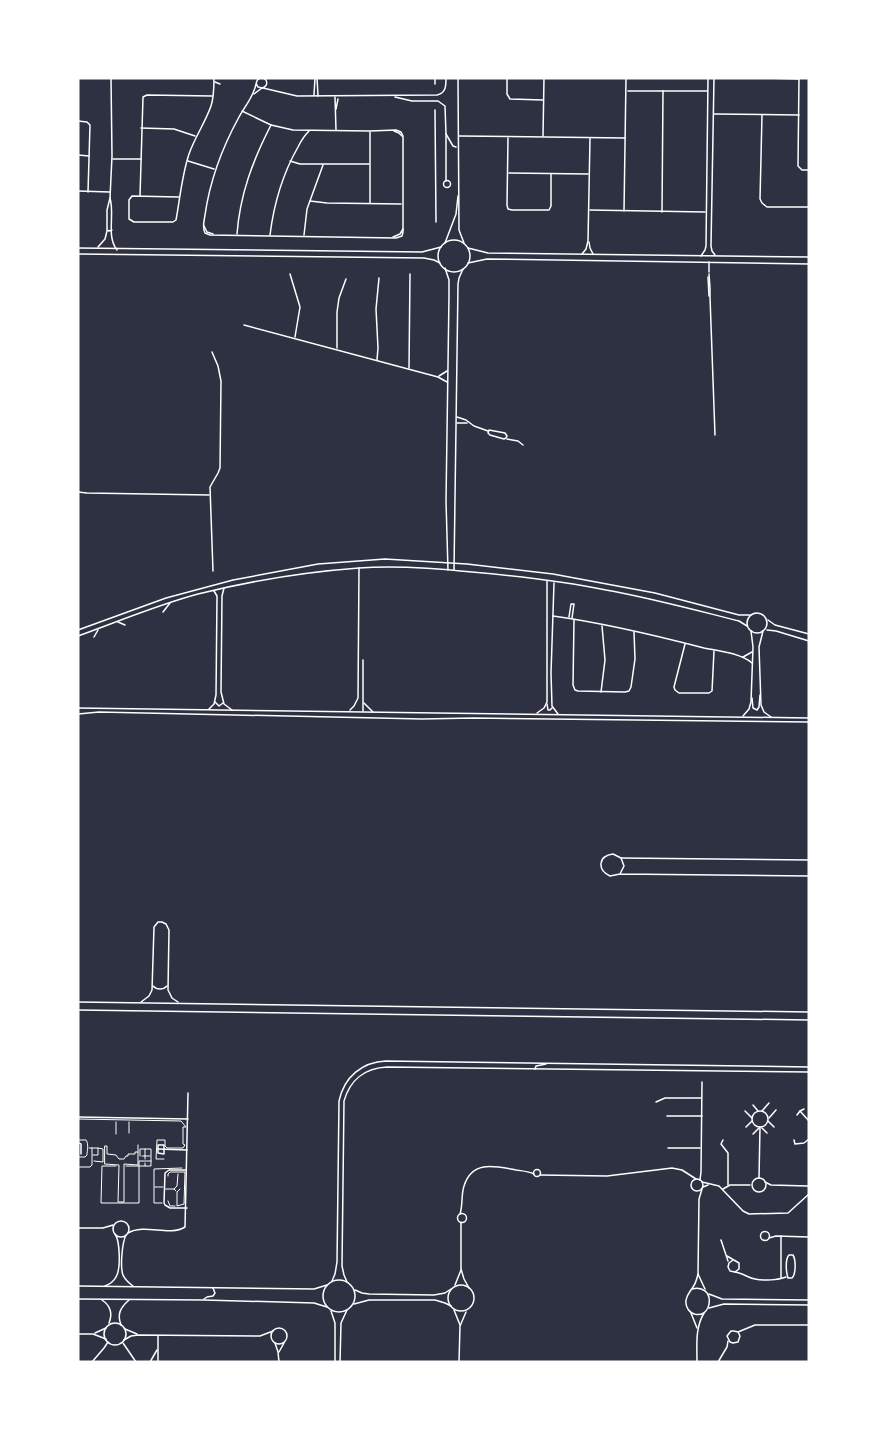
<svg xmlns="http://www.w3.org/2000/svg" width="887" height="1440" font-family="'DejaVu Sans',sans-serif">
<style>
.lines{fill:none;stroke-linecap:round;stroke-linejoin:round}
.pedestrian{stroke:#fff;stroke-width:1}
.minor{stroke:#fff;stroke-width:1.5}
.tertiary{stroke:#fff;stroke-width:1.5}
</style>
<rect width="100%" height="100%" fill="#2d3142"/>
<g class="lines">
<g class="pedestrian">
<path d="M78,1119l103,2 5,6h-3v17l2,1 -2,3h-16l-2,-2v-6h-8l-1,19h8"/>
<path d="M129,1133v-11"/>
<path d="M116,1134v-12"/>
<path d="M78,1140h8c3,4 1,11 1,15l-2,2h-7"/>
<path d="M138,1145v7"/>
<path d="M105,1146h2v8l9,1 3,4h5l2,-3h2v-2h7v-2h3v13l-14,-1v38h-6l1,-37 -14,-1z"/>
<path d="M89,1148h9v7h-5"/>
<path d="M145,1149v10"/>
<path d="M140,1156v-7h11v17h-6v-3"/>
<path d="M142,1156h8"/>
<path d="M94,1161l9,1v-13l-5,-1"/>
<path d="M116,1166h-14l-1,37h38v-42h12"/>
<path d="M126,1166h19"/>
<path d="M78,1167h12l2,-2v-17"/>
<path d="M168,1176v-2l2,-2h15l-1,32 -7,2v-14l3,-3"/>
<path d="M155,1187h8"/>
<path d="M165,1189h9l2,2"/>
<path d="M174,1189l3,-3 1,-12"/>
<path d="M168,1201l2,5h5"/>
<path d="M162,1203h-8v-34l28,-1"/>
</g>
<g class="minor">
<path d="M260,78c-4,2 -5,6 -2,9l4,1c4,-1 6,-4 4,-8l-3,-2"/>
<path d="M317,78l1,18"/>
<path d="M507,78v16l3,5 33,1"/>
<path d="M714,78l-3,168 1,5 3,4"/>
<path d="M764,78l35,1"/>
<path d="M799,78l-1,88 4,4h7"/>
<path d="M215,82l5,2"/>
<path d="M435,84v-6"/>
<path d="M263,88l34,8 140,-1c9,-2 9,-9 9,-17"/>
<path d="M628,91h79"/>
<path d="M254,94l8,-6"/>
<path d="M314,95l1,-17"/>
<path d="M335,97l1,33"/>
<path d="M395,97l17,4h26l7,5 1,28v47"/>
<path d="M336,109l2,-10"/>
<path d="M435,110l1,112"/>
<path d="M242,111l29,14 22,5 77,1 26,-1 5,2 2,4v96l-1,4 -6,2 -186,-3 -5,-2c-3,-6 -1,-11 0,-18 5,-35 17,-67 34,-98 6,-11 15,-21 17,-33"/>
<path d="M714,114l85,1"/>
<path d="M762,115l-2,84 2,4 5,4h42"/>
<path d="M78,121l9,1 3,3 -2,67"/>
<path d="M141,128l33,1 21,7"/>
<path d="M394,131l5,2 3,3"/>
<path d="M459,136l166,2"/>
<path d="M543,136l1,-58"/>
<path d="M508,138l-1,67 1,4 4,1h37l2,-4v-32"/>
<path d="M78,155l11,1"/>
<path d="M113,159h28"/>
<path d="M188,161l26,8"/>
<path d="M290,161l10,3h69"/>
<path d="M509,173l79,1"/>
<circle cx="447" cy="184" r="3.5"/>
<path d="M78,191l32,1"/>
<path d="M140,196l3,-99 4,-2 65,1"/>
<path d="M179,197l-47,-1 -3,4v19l5,3h39l3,-2c4,-22 6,-45 13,-66 6,-17 16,-31 22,-48 3,-9 3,-19 3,-28"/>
<path d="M110,198l2,-42 -1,-78"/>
<path d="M310,201l17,2 74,1"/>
<path d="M370,203v-71"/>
<path d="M590,210l115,2"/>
<path d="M624,211l2,-133"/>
<path d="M662,212l1,-121"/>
<path d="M204,226l3,6 6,2"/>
<path d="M112,230l-3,1 -2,-1v-20l3,-12c5,17 -4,38 7,52"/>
<path d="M237,234c3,-40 16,-74 34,-109"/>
<path d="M270,235c4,-32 12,-60 28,-88 3,-6 6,-11 11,-16"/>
<path d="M304,235l3,-26 16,-44"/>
<path d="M393,237l7,-3 3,-5"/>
<path d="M589,242l1,6 3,6"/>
<path d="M98,247l7,-8 2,-8"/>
<path d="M582,254l4,-5 2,-8 2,-103"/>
<path d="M701,256l4,-6 1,-4 2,-168"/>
<path d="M709,262v10"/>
<path d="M290,274l10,33 -5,30"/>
<path d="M709,274l1,14v9l5,138"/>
<path d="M708,277l1,19"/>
<path d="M244,325l194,52 9,5"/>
<path d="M337,348v-36l2,-14 7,-19"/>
<path d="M212,352l6,14 3,15 -1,87 -2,5 -8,14 3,84"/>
<path d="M377,360l1,-12 -2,-39 3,-31"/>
<path d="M409,368l1,-94"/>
<path d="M439,376l8,-5"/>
<path d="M457,417l9,3 8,6 14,5"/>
<path d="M457,423h10"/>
<path d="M489,430l16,3 2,3 -1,2 -2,1 -14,-4 -2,-2z"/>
<path d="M507,439l11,2 5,4"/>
<path d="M78,492l9,1 122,2"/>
<path d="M554,583l-3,90 1,33 6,8"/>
<path d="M224,588l-2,8 -1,96 3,12 8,6"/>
<path d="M163,612l7,-9"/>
<circle cx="757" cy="623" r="10"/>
<path d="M553,616c51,7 101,19 151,32 15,3 36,5 48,15"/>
<path d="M569,617l2,-13h3l-2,14"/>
<path d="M574,620l-1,65 2,5 3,1 47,1 4,-1 2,-4 4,-28 -1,-27"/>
<path d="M768,620l7,5 34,9"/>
<path d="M118,622l7,3"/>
<path d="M78,630l88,-32 67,-18 85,-16 67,-5 82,5 86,10 102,19 84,22h11"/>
<path d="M767,630l9,1 33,10"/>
<path d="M763,631l-4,16 2,58 3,7 7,5"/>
<path d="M78,636c39,-14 79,-31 120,-42 52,-13 107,-22 161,-26 37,-3 75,0 113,4 45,4 90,9 134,18 45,8 89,20 133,31l8,5"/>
<path d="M94,637l4,-7"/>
<path d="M685,644l-11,43 1,3 4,3h30l3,-2 2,-40"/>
<path d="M743,657l9,-5"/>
<path d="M601,692l4,-32 -3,-34"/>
<path d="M752,698l1,10 4,2 2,-3 1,-12"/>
<path d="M215,702l4,4 4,-3"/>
<path d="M364,703l9,9"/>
<path d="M547,704l1,6h2l2,-2"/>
<path d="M78,708l731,10"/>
<path d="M209,709l5,-5 2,-9 1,-99 -3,-5"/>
<path d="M350,710l4,-4 4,-8 1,-130"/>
<path d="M363,711v-51"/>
<path d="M537,713l7,-5 3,-6v-121"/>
<path d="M78,714l21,-2 323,7 52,-1 335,4"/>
<path d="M743,716l6,-7 2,-7 2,-55 -2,-16"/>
<path d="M621,858l188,2"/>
<path d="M620,874l4,-8 -3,-8 -8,-4c-15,2 -16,16 -3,22l10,-2 189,2"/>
<path d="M153,986c4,4 10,4 14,0"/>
<path d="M141,1002l8,-6 3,-6 2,-63 4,-5h4l4,2 3,6 -1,60 4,8 6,4"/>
<path d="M656,1102l9,-4h36"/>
<path d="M753,1105l5,6"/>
<path d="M745,1111l7,7"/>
<path d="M762,1111l7,-8"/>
<path d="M800,1111l9,10"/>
<circle cx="760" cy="1119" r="8"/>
<path d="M797,1115l3,-4 4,-2"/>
<path d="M667,1116h35"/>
<path d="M78,1117l110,2"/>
<path d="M769,1118l7,-8"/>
<path d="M768,1121l6,6"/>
<path d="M809,1125v8"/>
<path d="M746,1127l6,-6"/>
<path d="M762,1128l5,5"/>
<path d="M753,1134l6,-6"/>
<path d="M723,1140l-2,4 7,9v32"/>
<path d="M794,1140l1,4 9,-1 5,-4"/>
<path d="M78,1142l3,2v10"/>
<path d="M158,1145h6v9l-6,-1z"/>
<path d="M668,1148h32"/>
<path d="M158,1149l29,1"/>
<path d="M186,1170h-17l-4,3 -1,30 1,2 5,3h17"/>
<circle cx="759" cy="1185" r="7"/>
<path d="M759,1178l1,-51"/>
<path d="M700,1180l1,-8 1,-90"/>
<path d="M702,1182l17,4 24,25 6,3 39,-1 21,-19"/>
<path d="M765,1182l6,3 37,1"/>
<path d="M809,1183v8"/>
<path d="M703,1187l5,-2"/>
<path d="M723,1189l7,-4h20"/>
<circle cx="121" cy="1229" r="8"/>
<path d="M78,1228h25l10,-3"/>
<circle cx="765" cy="1236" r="4.5"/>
<path d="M128,1233c17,-10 41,4 57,-6l3,-134"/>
<path d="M126,1235c-4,8 -6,32 -3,40 2,5 6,8 10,11"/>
<path d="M781,1236v42"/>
<path d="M769,1238l7,-2 33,1"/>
<path d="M721,1240l7,21"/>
<path d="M789,1255h4c3,5 3,19 -1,23h-4c-2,-6 -3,-19 1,-23z"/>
<path d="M727,1256l12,7v6l-4,3 -5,-1 -2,-4 1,-4 4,-3"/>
<path d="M735,1272c8,1 13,6 20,7 9,2 23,1 31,-2"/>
<path d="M105,1286c5,-2 9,-5 11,-9 5,-8 4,-36 -1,-43"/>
<path d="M102,1300c9,6 11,13 7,23"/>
<circle cx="115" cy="1334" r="11"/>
<path d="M121,1325c-4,-11 -1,-17 8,-25"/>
<circle cx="279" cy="1336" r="8"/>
<path d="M125,1329l12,5"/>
<path d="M738,1332l2,4 -2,6 -5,1 -3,-1 -3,-6 4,-5h3l4,1 17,-7h54"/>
<path d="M95,1333l11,-5"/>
<path d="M78,1334h15l13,5"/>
<path d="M124,1340l7,-4 7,-1 122,1 13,-5"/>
<path d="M123,1343l13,19"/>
<path d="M275,1343l3,9 1,10"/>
<path d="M279,1352l5,-9"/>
<path d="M78,1360l1,2"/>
<path d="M92,1362l12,-14 4,-6"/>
<path d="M150,1362l7,-12"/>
<path d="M158,1362v-26"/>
<path d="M718,1362l9,-15 1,-6"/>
</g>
<g class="tertiary">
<path d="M458,78l1,152 5,13"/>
<path d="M446,134l7,12 3,1"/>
<circle cx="454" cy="256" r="16"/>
<path d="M445,243l11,-29 2,-18"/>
<path d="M78,248l344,4 19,-5"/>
<path d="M468,248l20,5 321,4"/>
<path d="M78,254l346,4 10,2 6,3"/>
<path d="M468,263l19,-4 322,5"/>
<path d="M445,268l4,12v16l-3,205 2,69"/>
<path d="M454,570l4,-286 1,-6 4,-9"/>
<path d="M78,1002l731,10"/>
<path d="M78,1010l731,10"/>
<path d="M535,1069l1,-3 10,-2"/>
<circle cx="537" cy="1173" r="3.5"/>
<path d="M540,1175l67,1 65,-8 10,2 14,9"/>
<circle cx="697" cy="1185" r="6"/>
<circle cx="462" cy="1218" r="4.5"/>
<path d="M460,1214c3,-9 1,-19 4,-28 8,-26 31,-20 52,-16 6,1 12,1 18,4"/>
<path d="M461,1223v46l3,10 5,9"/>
<path d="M698,1274l7,15"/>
<circle cx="339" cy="1296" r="16"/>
<path d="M332,1281l3,-7 2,-12 2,-161c5,-24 23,-39 47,-40l423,6"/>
<path d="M347,1282l-3,-7 -2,-9 2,-165c6,-21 21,-33 43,-34l422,5"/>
<path d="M455,1285l6,-15"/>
<circle cx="461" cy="1298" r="13"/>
<path d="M78,1286l236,3 13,-4"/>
<path d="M692,1289c10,-3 19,3 17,15 -3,17 -25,12 -23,-4 1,-6 4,-8 7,-13 3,-4 4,-9 5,-13l1,-75 3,-10"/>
<path d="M355,1290l7,3 7,1 65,1 11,-2 6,-4"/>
<path d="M709,1294l13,5 87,1"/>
<path d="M78,1299l126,1 110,3 13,4"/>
<path d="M204,1299l3,-2 6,-1 2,-3 -2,-5"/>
<path d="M354,1304l15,-4h66l10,3 6,3"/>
<path d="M709,1308l15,-4 85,1"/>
<path d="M454,1310l6,15"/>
<path d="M331,1311l4,12v39"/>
<path d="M691,1313l6,15"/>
<path d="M340,1362l1,-39 6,-13"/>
<path d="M459,1362l1,-36 6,-14"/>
<path d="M697,1362c0,-17 -2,-34 7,-49"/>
</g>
</g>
<rect width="887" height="1440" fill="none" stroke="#ffffff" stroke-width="159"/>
</svg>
